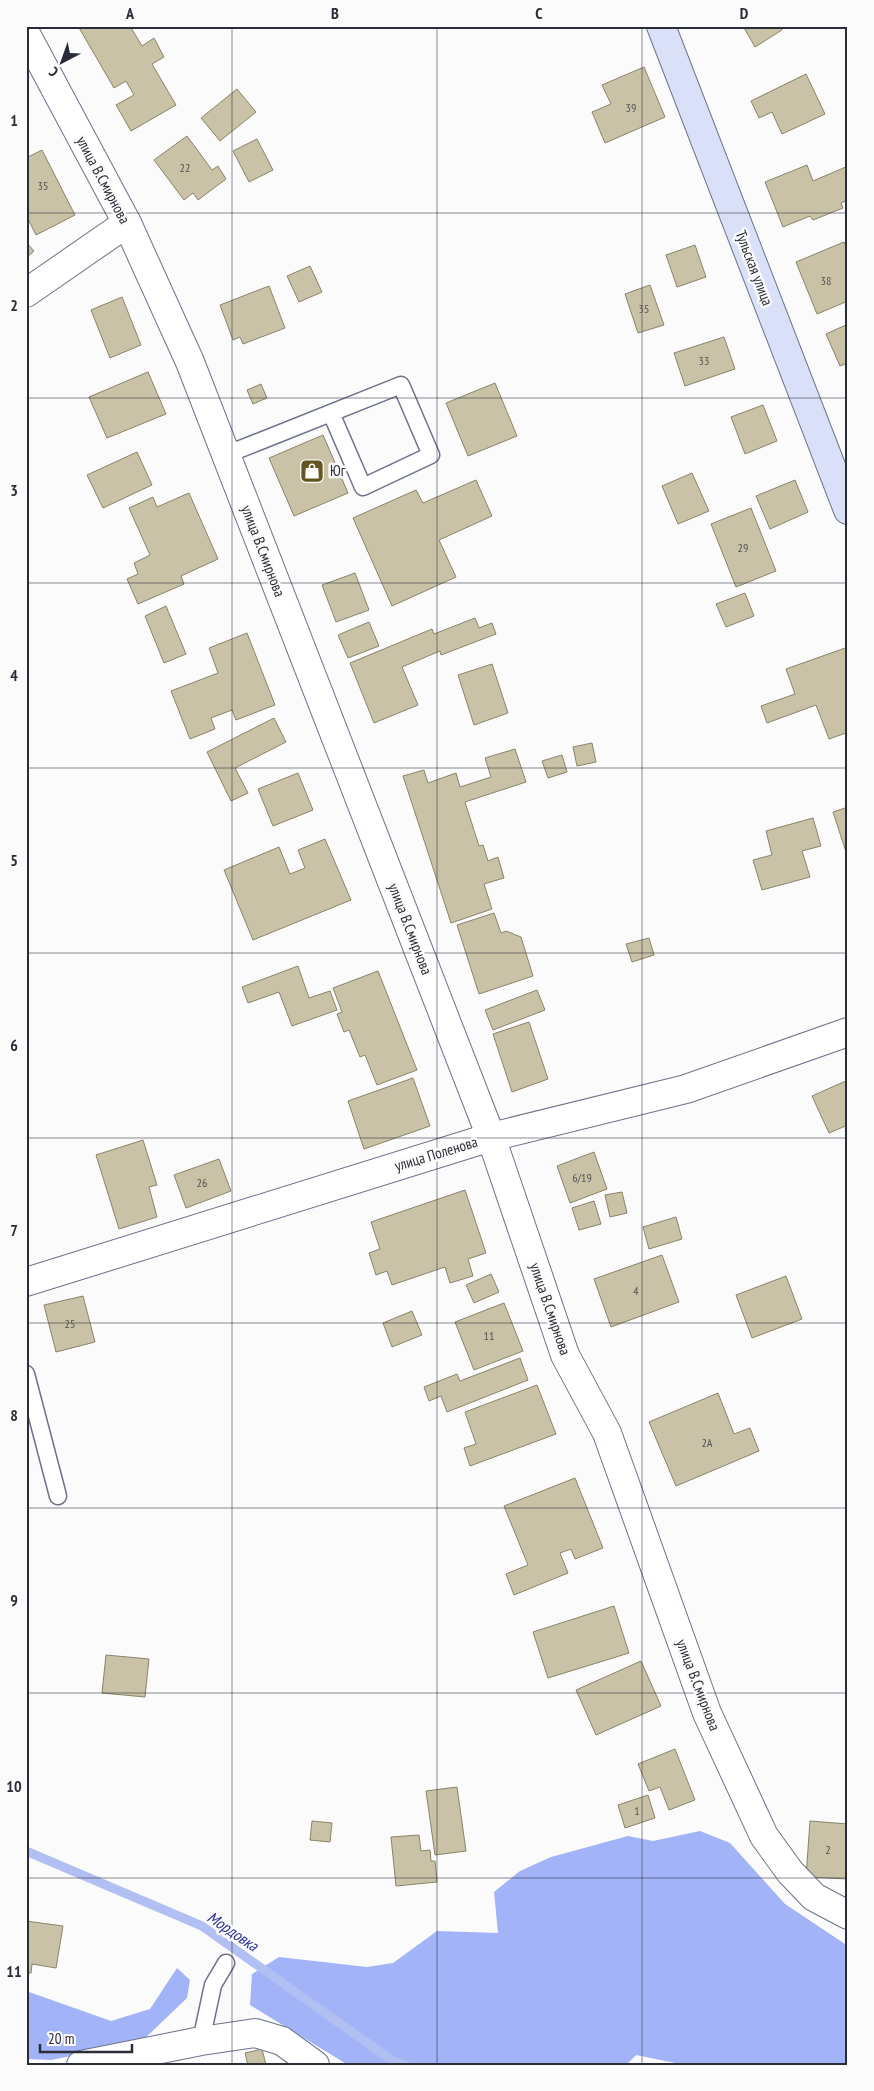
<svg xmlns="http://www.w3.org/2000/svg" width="874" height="2091" font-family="'PT Sans Narrow',sans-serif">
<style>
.forest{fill:#a3b3f8}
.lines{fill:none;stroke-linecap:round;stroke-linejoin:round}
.stream{stroke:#b2bff3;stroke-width:9}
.building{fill:#c9c2a6;stroke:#8a8369}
.service-casing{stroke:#6b728a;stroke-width:19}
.minor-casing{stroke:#6b728a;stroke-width:30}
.secondary-casing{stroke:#6b728a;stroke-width:30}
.service{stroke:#fff;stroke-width:16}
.minor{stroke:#fff;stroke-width:28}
.secondary{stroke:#dae0f8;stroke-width:28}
.grid{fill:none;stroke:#2a2d37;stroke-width:1;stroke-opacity:0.55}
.labels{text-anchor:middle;stroke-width:5;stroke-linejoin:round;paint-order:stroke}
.number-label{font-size:12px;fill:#525253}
.street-label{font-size:15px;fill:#2a2d37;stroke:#fbfbfb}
.poi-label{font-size:15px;fill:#2a2d37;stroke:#fbfbfb;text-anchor:start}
.water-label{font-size:16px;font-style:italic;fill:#2c3292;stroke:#fbfbfb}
.neatline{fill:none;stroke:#2a2d37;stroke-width:2}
.grid-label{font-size:16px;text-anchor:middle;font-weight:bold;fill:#2a2d37}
</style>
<rect width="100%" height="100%" fill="#fbfbfb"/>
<g class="forest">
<path d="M700,1831l30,12 55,61 63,42v119h-163l-49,-10 -10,10h-278l-98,-60 2,-31 27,-17 88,10 26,-4 44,-32 61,2 -4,-41 26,-21 31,-14 77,-21 25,5z"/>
<path d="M177,1968l13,12 -3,18 -46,44 -90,18 -25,-1v-67h3l82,29 39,-12z"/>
</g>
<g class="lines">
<path class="stream" d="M26,1851l176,75 191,135 13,4"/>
</g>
<g class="building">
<path d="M78,26h52l12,20 12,-8 10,19 -12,7 24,41 -45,26 -15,-26 18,-10 -8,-14 -12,7z"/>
<path d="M743,26h36l3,4 -27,17z"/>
<path d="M644,67l21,50 -60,26 -13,-31 19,-8 -9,-19z"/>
<path d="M806,74l19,40 -43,20 -10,-22 -13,6 -8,-17z"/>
<path d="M237,89l19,23 -36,29 -19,-23z"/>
<path d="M187,136l25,34 6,-4 8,13 -28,21 -5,-7 -9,7 -30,-40z"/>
<path d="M257,139l16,31 -24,12 -16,-31z"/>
<path d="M42,150l33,65 -39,20 -10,-20v-57z"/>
<path d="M807,165l6,16 35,-15v34l-7,3 2,5 -30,12 -3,-4 -27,11 -18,-45z"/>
<path d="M26,242l8,9 -8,7z"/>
<path d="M844,242l4,8v51l-31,13 -21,-52z"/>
<path d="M695,245l11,32 -29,10 -11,-32z"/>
<path d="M310,266l12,26 -23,10 -12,-26z"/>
<path d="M650,285l14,40 -26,8 -13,-39z"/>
<path d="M269,286l16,42 -42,16 -3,-7 -7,3 -13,-35z"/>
<path d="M122,297l19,48 -31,13 -19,-48z"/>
<path d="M848,324v39l-8,3 -14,-32z"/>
<path d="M724,337l11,32 -50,17 -11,-33z"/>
<path d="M148,372l18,42 -59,24 -18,-41z"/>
<path d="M495,383l22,53 -49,20 -22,-53z"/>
<path d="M261,384l6,14 -14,6 -6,-14z"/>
<path d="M763,405l14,36 -32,13 -14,-37z"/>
<path d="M323,435l25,58 -54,23 -25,-58z"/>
<path d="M137,452l15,33 -49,23 -16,-33z"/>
<path d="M692,473l17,38 -31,13 -16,-38z"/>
<path d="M476,480l16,36 -53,24 17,37 -64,29 -39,-88 63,-28 7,13z"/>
<path d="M795,480l13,32 -38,17 -14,-33z"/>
<path d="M189,493l29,66 -37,17 3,8 -46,20 -11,-25 11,-5 -4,-11 16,-8 -21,-47 24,-11 4,10z"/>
<path d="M751,508l25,63 -40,16 -25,-63z"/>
<path d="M355,573l14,37 -33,12 -14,-37z"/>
<path d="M745,593l9,23 -28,11 -10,-23z"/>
<path d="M166,606l20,48 -22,9 -19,-47z"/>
<path d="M475,618l4,10 13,-5 4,11 -55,21 -1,-4 -38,16 16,38 -44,18 -24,-60 82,-34 2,5z"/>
<path d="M369,622l10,24 -31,12 -10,-23z"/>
<path d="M247,633l28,72 -39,15 -4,-10 -21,8 4,11 -25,10 -19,-48 47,-18 -9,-25z"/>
<path d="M848,647v91l-2,-5 -17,6 -13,-34 -49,18 -6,-17 34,-12 -9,-25z"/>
<path d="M492,664l16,49 -34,12 -16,-50z"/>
<path d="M274,718l12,24 -51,26 13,25 -17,8 -24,-49z"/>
<path d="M592,743l4,19 -19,4 -4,-19z"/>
<path d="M515,749l11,33 -61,20 14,44 4,-1 5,16 10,-4 6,21 -20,6 8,25 -41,14 -48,-147 21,-6 4,13 28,-10 4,14 31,-10 -6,-19z"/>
<path d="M562,755l5,17 -19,6 -6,-17z"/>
<path d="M298,773l15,37 -40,16 -15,-37z"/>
<path d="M848,807v51l-15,-46z"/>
<path d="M813,818l8,28 -19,5 8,26 -48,13 -9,-30 19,-5 -6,-24z"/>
<path d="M325,839l26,61 -98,40 -29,-70 55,-23 11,27 15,-6 -7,-18z"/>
<path d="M494,913l7,20 5,-2 15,6 12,39 -54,18 -22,-69z"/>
<path d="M649,938l5,17 -22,7 -6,-18z"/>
<path d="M298,966l11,32 21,-7 7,19 -45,16 -13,-34 -31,11 -6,-16z"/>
<path d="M378,971l39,99 -40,15 -12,-30 -5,2 -11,-27 -5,2 -7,-18 5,-2 -9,-24z"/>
<path d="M537,990l8,20 -52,20 -8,-20z"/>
<path d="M529,1022l19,57 -36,13 -19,-58z"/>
<path d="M413,1078l17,48 -66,23 -16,-48z"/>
<path d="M848,1080v45l-19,8 -17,-37z"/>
<path d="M143,1140l14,45 -8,2 8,30 -38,12 -23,-74z"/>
<path d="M594,1152l13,37 -37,14 -13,-37z"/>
<path d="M219,1159l12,32 -45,17 -12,-33z"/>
<path d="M465,1190l21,63 -18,6 5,17 -23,7 -5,-16 -53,18 -5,-14 -11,4 -7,-22 11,-4 -9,-27z"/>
<path d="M622,1192l5,21 -17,4 -5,-22z"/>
<path d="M594,1201l7,23 -22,6 -7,-22z"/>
<path d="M676,1217l6,22 -33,10 -6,-22z"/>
<path d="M662,1255l17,47 -68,25 -17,-48z"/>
<path d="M491,1274l8,18 -25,11 -8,-18z"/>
<path d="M786,1276l16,43 -50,19 -16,-43z"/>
<path d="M83,1296l12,46 -39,10 -12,-47z"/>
<path d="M504,1303l19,48 -49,19 -19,-48z"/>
<path d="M412,1311l10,24 -30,12 -9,-24z"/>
<path d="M520,1358l8,22 -81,32 -6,-16 -12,5 -5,-14 33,-13 3,7z"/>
<path d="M537,1385l19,49 -86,32 -6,-18 12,-4 -11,-32z"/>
<path d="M718,1393l16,41 16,-6 9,23 -83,35 -27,-64z"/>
<path d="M575,1478l28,70 -28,11 -4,-10 -11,4 8,20 -54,22 -8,-21 22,-9 -24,-59z"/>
<path d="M614,1606l15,47 -81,25 -15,-46z"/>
<path d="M106,1655l43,4 -4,38 -43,-4z"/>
<path d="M641,1661l20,45 -65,29 -20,-45z"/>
<path d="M675,1749l20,51 -26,10 -9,-23 -11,4 -11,-27z"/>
<path d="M457,1787l9,64 -31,4 -9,-64z"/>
<path d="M648,1795l7,23 -30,10 -7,-23z"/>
<path d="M312,1821l20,2 -2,19 -20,-2z"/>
<path d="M810,1821l38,3v55l-42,-2z"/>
<path d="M419,1835l2,16 9,-1 1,11h4l2,21 -41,4 -5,-49z"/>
<path d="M26,1921l37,5 -7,42 -24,-4 -1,9h-5z"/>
<path d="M262,2049l4,16h-18l-3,-12z"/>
</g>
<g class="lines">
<g class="service-casing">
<g id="service">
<path d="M225,455c59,-23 118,-47 176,-70l30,70 -68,32 -32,-74"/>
<path d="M26,1374l32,122"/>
<path d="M201,2041l12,-56 13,-22"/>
</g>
</g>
<g class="minor-casing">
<g id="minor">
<path d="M26,34l101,189 63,139 301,775 74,218 42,78 100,280 57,123 26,36 24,25 34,18"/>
<path d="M26,293l101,-70"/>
<path d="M26,1282l465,-145 195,-48 162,-57"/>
<path d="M81,2065l120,-24 54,-8 27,8 33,24"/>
</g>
</g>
<g class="secondary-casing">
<path id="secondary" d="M661,26l187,484"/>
</g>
<use href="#service" class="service"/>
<use href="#minor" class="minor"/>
<use href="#secondary" class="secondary"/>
</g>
<path class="grid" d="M232,26v2039M437,26v2039M642,26v2039M26,213h822M26,398h822M26,583h822M26,768h822M26,953h822M26,1138h822M26,1323h822M26,1508h822M26,1693h822M26,1878h822"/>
<defs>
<g id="shop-square" transform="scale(1.25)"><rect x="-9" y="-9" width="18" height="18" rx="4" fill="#625522" stroke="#fbfbfb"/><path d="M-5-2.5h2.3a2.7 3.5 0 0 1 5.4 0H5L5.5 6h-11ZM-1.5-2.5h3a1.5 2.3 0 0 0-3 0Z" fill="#fff"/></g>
</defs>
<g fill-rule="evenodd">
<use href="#shop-square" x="312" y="471"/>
</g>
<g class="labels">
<g class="number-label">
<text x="631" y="112">39</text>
<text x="185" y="172">22</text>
<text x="43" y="190">35</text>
<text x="826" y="285">38</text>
<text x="644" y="313">35</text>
<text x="704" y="365">33</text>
<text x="743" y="552">29</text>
<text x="582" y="1182">6/19</text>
<text x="202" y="1187">26</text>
<text x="636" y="1295">4</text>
<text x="70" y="1328">25</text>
<text x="489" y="1340">11</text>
<text x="707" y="1447">2А</text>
<text x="637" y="1815">1</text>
<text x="828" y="1854">2</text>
</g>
<g class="street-label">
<text transform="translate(103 180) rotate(62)" y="5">улица В.Смирнова</text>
<text transform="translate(754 268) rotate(69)" y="5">Тульская улица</text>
<text transform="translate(263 551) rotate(69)" y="5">улица В.Смирнова</text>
<text transform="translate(410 929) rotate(69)" y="5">улица В.Смирнова</text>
<text transform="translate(436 1154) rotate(-17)" y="5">улица Поленова</text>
<text transform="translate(550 1309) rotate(71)" y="5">улица В.Смирнова</text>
<text transform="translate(698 1685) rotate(69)" y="5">улица В.Смирнова</text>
</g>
<g class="poi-label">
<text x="330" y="476">Юг</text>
</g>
<g class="water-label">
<text transform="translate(233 1931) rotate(34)" y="6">Мордовка</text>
</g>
</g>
<rect width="874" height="2091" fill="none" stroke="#fbfbfb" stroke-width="55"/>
<g transform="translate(62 62) rotate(221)" stroke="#fbfbfb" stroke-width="4" paint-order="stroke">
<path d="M0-4L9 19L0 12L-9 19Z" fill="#2a2d37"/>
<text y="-8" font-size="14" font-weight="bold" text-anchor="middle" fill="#2a2d37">С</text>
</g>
<path d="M40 2044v8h92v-8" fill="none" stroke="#2a2d37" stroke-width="2.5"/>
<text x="48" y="2044" font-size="15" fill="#2a2d37" stroke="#fbfbfb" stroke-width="4" paint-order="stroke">20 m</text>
<rect x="28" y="28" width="818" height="2036" class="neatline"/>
<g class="grid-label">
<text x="130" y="19">A</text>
<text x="335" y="19">B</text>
<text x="539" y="19">C</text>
<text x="744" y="19">D</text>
<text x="14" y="126">1</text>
<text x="14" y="311">2</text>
<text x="14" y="496">3</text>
<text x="14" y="681">4</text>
<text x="14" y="866">5</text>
<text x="14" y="1051">6</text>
<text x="14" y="1236">7</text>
<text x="14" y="1421">8</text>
<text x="14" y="1606">9</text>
<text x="14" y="1792">10</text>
<text x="14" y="1977">11</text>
</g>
</svg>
